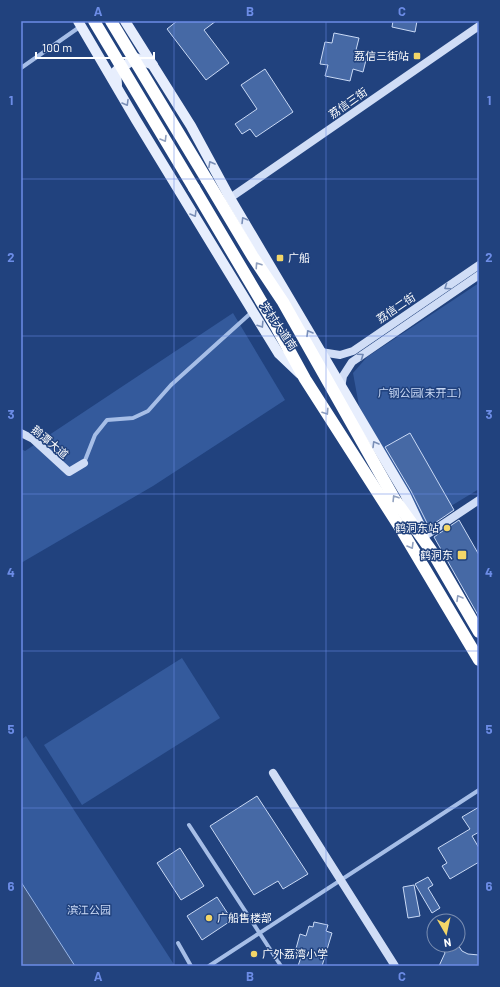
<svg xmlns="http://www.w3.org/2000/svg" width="500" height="987" font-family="Barlow,'Noto Sans SC',sans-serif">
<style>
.green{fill:#345a9c}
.water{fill:#3f5783;stroke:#9ab7e8}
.building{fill:#4669a5;stroke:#c9d9f5}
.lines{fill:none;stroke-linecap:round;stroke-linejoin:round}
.street{stroke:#a6bee7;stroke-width:4}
.secondary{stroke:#d0ddf6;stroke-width:8}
.primary{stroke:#e7eefd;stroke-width:10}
.highway{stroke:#fff;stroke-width:12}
.highway-bridge{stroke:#fff;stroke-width:12}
.oneway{stroke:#7a8fb7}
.oneway2{stroke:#90a0be}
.oneway3{stroke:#7088b4}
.grid{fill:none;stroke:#6c8ce6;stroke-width:1;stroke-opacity:0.55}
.poi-dot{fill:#f3d668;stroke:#21427e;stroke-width:1.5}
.labels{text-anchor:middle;stroke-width:3;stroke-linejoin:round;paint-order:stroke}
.poi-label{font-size:11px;fill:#fff;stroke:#21427e;text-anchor:end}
.street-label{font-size:11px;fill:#fff;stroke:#21427e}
.park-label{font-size:11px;fill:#c9d9f5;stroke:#21427e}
.neatline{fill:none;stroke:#6c8ce6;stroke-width:1.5}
.grid-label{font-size:13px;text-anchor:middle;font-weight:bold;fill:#6c8ce6}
</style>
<rect width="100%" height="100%" fill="#21427e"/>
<g class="green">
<path d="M479,283v206l-56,34 -64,-117 -6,-33 14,-16z"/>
<path d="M233,313l52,87 -132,86 -132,77v-114l4,2z"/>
<path d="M182,658l38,60 -138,87 -38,-60z"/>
<path d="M26,736l149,230h-100l-54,-84v-142z"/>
</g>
<path class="water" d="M21,882l54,84h-54z"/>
<g class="building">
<path d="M177,21h39l-12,9 25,33 -23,17 -39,-51z"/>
<path d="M393,21h24l-2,11 -23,-5z"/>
<path d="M334,33l25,5 -3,12 12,2 -5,20 -10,-3 -3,12 -25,-5 3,-11 -8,-1 5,-22 7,1z"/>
<path d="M265,69l28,43 -37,25 -6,-8 -8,5 -7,-10 22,-15 -16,-24z"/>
<path d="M410,433l44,77 -25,17 -18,-36 -26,-44z"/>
<path d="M459,520l20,35v62l-45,-80z"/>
<path d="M257,796l51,78 -25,15 -5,-8 -24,14 -44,-69z"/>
<path d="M479,807v25l-7,4 7,12v14l-29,17 -8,-13 5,-3 -9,-15 32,-19 -8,-12z"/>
<path d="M180,848l24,38 -23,14 -24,-37z"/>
<path d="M428,877l5,8 -5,3 12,20 -8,5 -17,-29z"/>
<path d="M414,885l6,31 -12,2 -5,-31z"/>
<path d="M217,897l15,23 -30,20 -15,-24z"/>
<path d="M314,922l14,3 -2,6 6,2 -10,33h-24l3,-9 -7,-1 6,-22 6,2 3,-10 4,1z"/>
<path d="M440,945h18l4,6 6,3 11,1v11h-40l6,-13z"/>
</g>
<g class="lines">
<g class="street">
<path d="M21,68l60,-42"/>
<path d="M84,463l11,-28 12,-15 26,-2 15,-7 23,-26 81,-73"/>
<path d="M189,825l92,141"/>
<path d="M178,943l13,23"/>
<path d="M209,966l270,-176"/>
</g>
<g class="secondary">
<path d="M230,198l249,-172"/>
<path d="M321,352l19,3 13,-4 126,-86"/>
<path d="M341,388l2,-12 9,-14 127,-87"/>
<path d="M21,433l12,6 36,33 15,-9"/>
<path d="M425,536l54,-36"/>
<path d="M273,773l122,193"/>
</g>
<g class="primary">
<path d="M78,21l58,99 117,192 26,42 21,20"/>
<path d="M125,21l66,105 39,72 175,296 19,40"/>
<path d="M117,85l-1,-14 20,-13 17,7"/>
</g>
<g class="highway">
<path d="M207,180l46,77 30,45 112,198 38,53 46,79"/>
<path d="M194,188l83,140 28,51 96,150 78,131"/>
</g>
<g class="highway-bridge">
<path d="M94,21l100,167"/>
<path d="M111,21l96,159"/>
</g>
</g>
<defs><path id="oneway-chevron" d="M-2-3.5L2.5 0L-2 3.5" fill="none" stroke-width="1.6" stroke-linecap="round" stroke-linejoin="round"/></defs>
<g class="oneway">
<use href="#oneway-chevron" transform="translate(126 103) rotate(60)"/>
<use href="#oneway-chevron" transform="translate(211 164) rotate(-119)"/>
<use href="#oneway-chevron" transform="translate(194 214) rotate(59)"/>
<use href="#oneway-chevron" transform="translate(244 220) rotate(-121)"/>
<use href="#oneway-chevron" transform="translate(261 325) rotate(57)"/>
<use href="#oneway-chevron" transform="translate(309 333) rotate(-120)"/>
<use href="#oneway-chevron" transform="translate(375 444) rotate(-121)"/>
</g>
<g class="oneway2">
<use href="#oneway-chevron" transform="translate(164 139) rotate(59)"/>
<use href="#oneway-chevron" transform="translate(258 265) rotate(-124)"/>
<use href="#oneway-chevron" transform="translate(326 412) rotate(57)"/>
<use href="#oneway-chevron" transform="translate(395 498) rotate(-122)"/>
<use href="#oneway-chevron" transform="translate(411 546) rotate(59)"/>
<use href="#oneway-chevron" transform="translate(459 598) rotate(-120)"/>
</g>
<g class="oneway3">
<use href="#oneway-chevron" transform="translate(447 287) rotate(146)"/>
<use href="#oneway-chevron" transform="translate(361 356) rotate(-35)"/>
</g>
<path class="grid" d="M174,21v945M326,21v945M21,179h458M21,336h458M21,494h458M21,651h458M21,808h458"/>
<g class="poi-dot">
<rect x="413" y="52" width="8" height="8" rx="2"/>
<rect x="276" y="254" width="8" height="8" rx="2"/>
<circle cx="447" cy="528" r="4"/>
<rect x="457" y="550" width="10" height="10" rx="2"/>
<circle cx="209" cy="918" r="4"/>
<circle cx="254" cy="954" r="4"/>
</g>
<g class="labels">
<g class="poi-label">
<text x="409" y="60">荔信三街站</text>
<text x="288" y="262" text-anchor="start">广船</text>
<text x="439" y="532">鹤洞东站</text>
<text x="453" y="559">鹤洞东</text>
<text x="217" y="922" text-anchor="start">广船售楼部</text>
<text x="262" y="958" text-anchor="start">广外荔湾小学</text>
</g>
<g class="street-label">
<text transform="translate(348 103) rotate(-35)" y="4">荔信三街</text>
<text transform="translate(396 308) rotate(-34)" y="4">荔信二街</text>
<text transform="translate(279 326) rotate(56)" y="4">芳村大道南</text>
<text transform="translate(50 442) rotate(40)" y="4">鹅潭大道</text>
</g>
<g class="park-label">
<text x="419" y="397">广钢公园(未开工)</text>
<text x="89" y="914">滨江公园</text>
</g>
</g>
<rect width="500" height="987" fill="none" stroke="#21427e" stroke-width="44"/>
<g transform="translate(446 933) rotate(171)"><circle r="19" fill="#21427e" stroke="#7a8eb2"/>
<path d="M0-3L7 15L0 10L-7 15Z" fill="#f3d668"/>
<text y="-6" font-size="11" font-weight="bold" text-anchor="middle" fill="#ffffff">N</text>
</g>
<path d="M36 52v6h118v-6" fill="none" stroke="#ffffff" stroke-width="2"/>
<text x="42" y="52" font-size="12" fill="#ffffff" stroke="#21427e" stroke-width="3" paint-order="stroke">100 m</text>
<rect x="22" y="22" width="456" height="943" class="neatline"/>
<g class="grid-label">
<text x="98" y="16">A</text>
<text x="250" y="16">B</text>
<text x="402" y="16">C</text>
<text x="11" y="105">1</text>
<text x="489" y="105">1</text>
<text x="11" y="262">2</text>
<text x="489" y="262">2</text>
<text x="11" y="419">3</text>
<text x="489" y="419">3</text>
<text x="11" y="577">4</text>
<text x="489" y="577">4</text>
<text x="11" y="734">5</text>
<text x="489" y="734">5</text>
<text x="11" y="891">6</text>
<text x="489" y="891">6</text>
<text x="98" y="981">A</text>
<text x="250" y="981">B</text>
<text x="402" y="981">C</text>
</g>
</svg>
